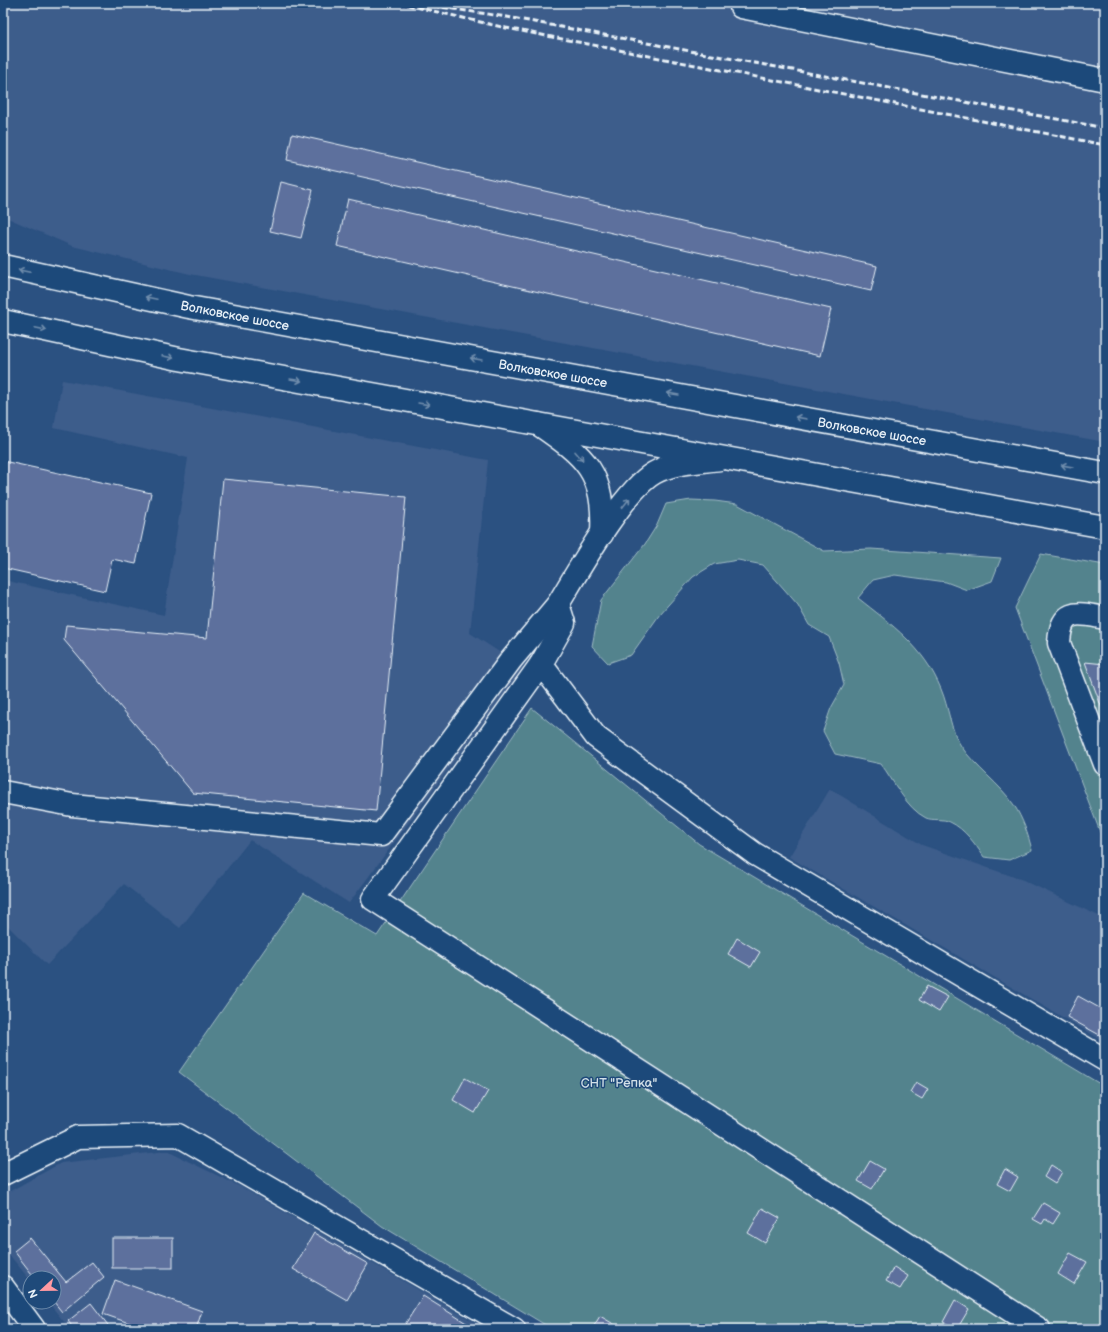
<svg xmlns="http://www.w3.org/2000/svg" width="1108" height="1332" font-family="'Balsamiq Sans',sans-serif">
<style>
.built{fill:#3d5d8b}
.green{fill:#53838d;stroke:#9ebac2}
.building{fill:#5d6f9d;stroke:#e8f1f8}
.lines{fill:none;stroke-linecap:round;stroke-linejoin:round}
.minor-casing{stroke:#e8f1f8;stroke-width:25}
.major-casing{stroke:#e8f1f8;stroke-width:25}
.minor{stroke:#1f4a7a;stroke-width:22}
.major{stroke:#1f4a7a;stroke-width:22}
.rail{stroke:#e8f1f8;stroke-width:3;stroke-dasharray:6 3;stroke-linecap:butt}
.oneway{stroke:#6f8dac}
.labels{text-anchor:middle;stroke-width:3;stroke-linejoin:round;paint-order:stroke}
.street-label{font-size:13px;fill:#e8f1f8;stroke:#1f4a7a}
.park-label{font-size:13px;fill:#d2e0e8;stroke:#1f4a7a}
</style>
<rect width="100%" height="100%" fill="#2b5181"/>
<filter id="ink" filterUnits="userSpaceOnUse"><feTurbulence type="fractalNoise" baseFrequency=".025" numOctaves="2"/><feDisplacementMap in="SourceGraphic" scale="8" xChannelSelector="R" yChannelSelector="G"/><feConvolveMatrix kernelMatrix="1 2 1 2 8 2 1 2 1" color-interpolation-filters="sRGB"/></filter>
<g filter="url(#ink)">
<g class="built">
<path d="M3,3h1102v439l-915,-168 -118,-28 -69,-30z"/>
<path d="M62,380l426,80 -18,173 54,35 -175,235 -99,-63 -70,88 -56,-44 -77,81 -44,-44v-341l161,35 24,-157 -134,-30z"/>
<path d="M830,789l92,56 101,35 82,39v123l-316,-185z"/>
<path d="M167,1151l74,36 245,142h-416l-22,-27h6v-24h-24v2l-27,-33v-52l58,-32z"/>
</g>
<g class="green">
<path d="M691,500l24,1 22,3 87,47 47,-2 130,9 -9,23 -25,9 -21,-8 -51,-7 -22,5 -15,18c34,27 66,49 83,91 8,19 9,40 20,57 15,22 39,38 53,59 9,14 14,29 18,45l-23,10 -25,-3c-9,-13 -19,-28 -34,-35 -7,-4 -17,-1 -24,-4 -20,-10 -32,-37 -45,-54l-46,-10 -12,-23 8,-23 13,-23 -5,-22 -10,-26 -20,-12 -11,-20 -35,-40 -25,-5 -24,4 -21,13 -33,37 -29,41 -23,8 -16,-17 9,-46 44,-56 12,-19 9,-21z"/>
<path d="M1041,554l64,11v280l-90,-237z"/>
<path d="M532,708l167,136 406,243v242h-553l-170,-103 -203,-154 125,-179 73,43z"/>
</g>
<g class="building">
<path d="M292,134l585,132 -6,25 -584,-131z"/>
<path d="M281,182l32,8 -12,48 -31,-7z"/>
<path d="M348,199l483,110 -11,47 -483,-110z"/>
<path d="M3,461l148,32 -15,71 -24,-5 -7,32 -102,-23z"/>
<path d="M223,479l183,18 -30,314 -183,-18 -129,-153 2,-15 141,13z"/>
<path d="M1085,662l20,2v53z"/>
<path d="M737,938l23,14 -9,15 -23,-13z"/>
<path d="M927,986l21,11 -9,15 -20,-12z"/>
<path d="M1078,996l27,15v27l-38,-21z"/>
<path d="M465,1078l23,13 -13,22 -22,-13z"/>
<path d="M916,1082l12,7 -6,10 -12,-7z"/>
<path d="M870,1161l14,8 -12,20 -14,-8z"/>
<path d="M1051,1165l11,7 -7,12 -11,-7z"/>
<path d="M1005,1169l13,8 -8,14 -13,-7z"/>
<path d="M1043,1203l17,10 -7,11 -8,-5 -3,5 -9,-5z"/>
<path d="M762,1208l18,10 -15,25 -17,-10z"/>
<path d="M314,1233l54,31 -21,36 -54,-31z"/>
<path d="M30,1238l36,44 26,-20 12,15 -42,35 -8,-10v-24h-19l-21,-27z"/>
<rect x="112" y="1238" width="61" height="30"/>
<path d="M1070,1253l17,9 -13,22 -16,-10z"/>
<path d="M894,1267l14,9 -8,13 -14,-8z"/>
<path d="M115,1280l87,31 -6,18h-66l2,-5 -29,-10z"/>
<path d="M423,1296l53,33h-74z"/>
<path d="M955,1300l14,9 -12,20 -14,-7z"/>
<path d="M91,1303l20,26h-37l-6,-8z"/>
<path d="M600,1316l22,13h-30z"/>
</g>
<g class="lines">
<g class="minor-casing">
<g id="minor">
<path d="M741,3v4l364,73"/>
<path d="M538,424c48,33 67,48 64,110"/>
<path d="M720,459c-21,3 -47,3 -66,14 -31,18 -76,98 -96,131l6,19 -23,41 -168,235 666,430"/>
<path d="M1105,618c-27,-5 -44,-11 -46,25l46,121"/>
<path d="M541,664l55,73 159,117 350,206"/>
<path d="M3,792l69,13 309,30 130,-175 47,-56"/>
<path d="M3,1174l75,-37 100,-2 336,194"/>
<path d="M3,1287l31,42"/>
</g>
</g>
<g class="major-casing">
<g id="major">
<path d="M3,266l186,41 916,166"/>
<path d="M3,321l176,38 926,168"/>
</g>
</g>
<use href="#minor" class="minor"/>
<use href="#major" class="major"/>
<g class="rail">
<path d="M399,3l107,25 599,117"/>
<path d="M434,6l73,11 598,111"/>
</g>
</g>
<defs><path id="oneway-shaft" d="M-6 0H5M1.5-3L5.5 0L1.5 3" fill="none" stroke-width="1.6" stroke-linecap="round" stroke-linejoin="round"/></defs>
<g class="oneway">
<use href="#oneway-shaft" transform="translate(24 271) rotate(-168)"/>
<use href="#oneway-shaft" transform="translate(151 298) rotate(-168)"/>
<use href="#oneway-shaft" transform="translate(41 329) rotate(12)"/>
<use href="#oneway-shaft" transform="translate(168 357) rotate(12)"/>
<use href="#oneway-shaft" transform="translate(476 359) rotate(-170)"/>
<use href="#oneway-shaft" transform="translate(296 380) rotate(10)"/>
<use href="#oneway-shaft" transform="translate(673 394) rotate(-170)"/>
<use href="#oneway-shaft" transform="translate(424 404) rotate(10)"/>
<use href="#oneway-shaft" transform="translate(801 418) rotate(-170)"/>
<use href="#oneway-shaft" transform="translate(579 456) rotate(49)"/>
<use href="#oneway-shaft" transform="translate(1067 466) rotate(-170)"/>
<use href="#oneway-shaft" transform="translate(626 503) rotate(-51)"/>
</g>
</g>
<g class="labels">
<g class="street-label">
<text transform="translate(235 315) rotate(11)" y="5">Волковское шоссе</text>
<text transform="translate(553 373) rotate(10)" y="5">Волковское шоссе</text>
<text transform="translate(872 431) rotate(10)" y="5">Волковское шоссе</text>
</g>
<g class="park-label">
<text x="619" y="1087">СНТ "Репка"</text>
</g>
</g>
<rect width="1108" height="1332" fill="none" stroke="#1f4a7a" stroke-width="16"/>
<rect x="8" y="8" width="1092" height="1316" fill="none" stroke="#e8f1f8" stroke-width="1.5" filter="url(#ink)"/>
<g transform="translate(42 1290) rotate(248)"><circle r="19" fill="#1f4a7a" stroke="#6f8dac"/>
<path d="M0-3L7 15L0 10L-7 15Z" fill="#ff9aa2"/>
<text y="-6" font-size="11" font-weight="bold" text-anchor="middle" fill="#e8f1f8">N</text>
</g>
</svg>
